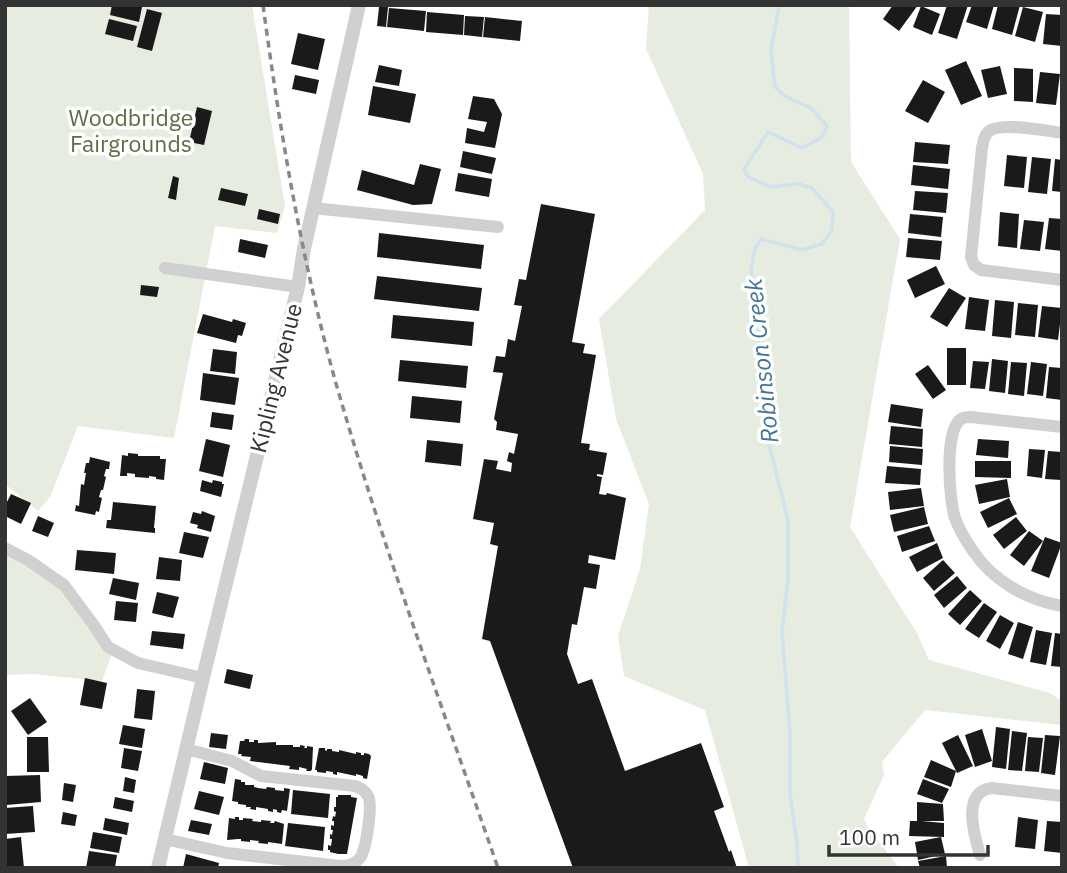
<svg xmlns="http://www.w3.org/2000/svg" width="1067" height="873" font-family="'IBM Plex Sans',sans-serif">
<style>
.green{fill:#e6ecdf}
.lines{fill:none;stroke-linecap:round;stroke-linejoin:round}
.stream{stroke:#cfe2ee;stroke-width:3.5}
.building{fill:#1a1a1a}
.minor{stroke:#d0d0d0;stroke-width:12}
.tertiary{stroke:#d0d0d0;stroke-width:14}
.rail{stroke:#888;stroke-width:3.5;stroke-dasharray:7 5;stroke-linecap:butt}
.labels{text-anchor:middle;stroke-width:7;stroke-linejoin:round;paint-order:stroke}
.park-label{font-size:23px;fill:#56703f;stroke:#fff}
.street-label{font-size:23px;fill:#333;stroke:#fff}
.water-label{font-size:24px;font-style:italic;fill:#3f7597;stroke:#fff}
</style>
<rect width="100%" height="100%" fill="#fff"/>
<g class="green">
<path d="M5,5h247l33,201 -8,27 -62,-7 -41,212 -96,-12 -28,71 -12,14 -33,-27z"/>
<path d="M649,5h200l2,157 49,77 -50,288 67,106 12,27 121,33 12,8v24l-137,-15 -43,52 2,13 -20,44 5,10 30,39h-150l-44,-158 -81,-34 -6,-40 22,-67 9,-65 -33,-85 -17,-100 106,-109 -2,-36 -57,-125z"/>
<path d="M5,548l52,30 56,73 -11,30 -69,-7 -28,1z"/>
</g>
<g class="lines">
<path class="stream" d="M779,5l-8,45 4,37 10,9 26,12 16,18 -5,11 -20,11 -34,-16 -24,37 4,8 23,10 28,-3 13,4 21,24 -1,18 -10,14 -20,6 -41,-11 -6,9 -4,23 18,173 19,76v59l-6,53 8,100v62l7,50 1,24"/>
</g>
<g class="building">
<path d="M112,5h24l6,2 -3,15 -29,-7z"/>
<path d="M893,5h25l-19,26 -16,-12z"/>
<path d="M947,5h21l-11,34 -19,-6z"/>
<path d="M972,5h22l-7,24 -21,-7z"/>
<path d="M998,5h22l-8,30 -20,-6z"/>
<path d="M921,6l19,8 -8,21 -19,-8z"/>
<path d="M379,7h9l-2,20 -9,-1z"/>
<path d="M1023,7l20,5 -8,30 -20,-6z"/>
<path d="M389,8l37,3 -2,20 -37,-4z"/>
<path d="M147,9l15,4 -10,38 -15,-4z"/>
<path d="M427,12l37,3 -1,20 -37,-3z"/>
<path d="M1046,14l16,1v31l-19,-2z"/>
<path d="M465,16l19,1 -2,20 -18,-2z"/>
<path d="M485,17l37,4 -2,20 -37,-4z"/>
<path d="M109,19l28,7 -4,15 -28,-7z"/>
<path d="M298,33l27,6 -7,31 -27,-6z"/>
<path d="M966,61l16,35 -21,9 -16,-35z"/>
<path d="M379,65l23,5 -3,16 -24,-4z"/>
<path d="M1000,66l7,28 -19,4 -7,-28z"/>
<path d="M1014,68l19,1v33l-19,-1z"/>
<path d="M1040,72l20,2 -4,31 -20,-2z"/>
<path d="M295,75l24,5 -3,14 -24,-5z"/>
<path d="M923,80l22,12 -17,31 -23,-12z"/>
<path d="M373,86l43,8 -6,29 -42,-8z"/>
<path d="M473,96l21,3 8,15 -7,34 -30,-5 2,-15 17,4 3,-10 -19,-3z"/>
<path d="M197,107l15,4 -8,34 -15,-3z"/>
<path d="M915,142l35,3 -2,19 -35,-2z"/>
<path d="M463,151l33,7 -4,16 -32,-7z"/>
<path d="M1007,155l20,2 -3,31 -20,-2z"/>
<path d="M1032,157l19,2 -4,35 -19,-2z"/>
<path d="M1055,159l7,1v32l-10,-1z"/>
<path d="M420,164l21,5 -9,35 -19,1 -56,-15 5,-20 52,15z"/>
<path d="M913,165l37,4 -2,20 -37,-4z"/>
<path d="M458,173l34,6 -3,18 -34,-6z"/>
<path d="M173,176l6,2 -3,22 -8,-2z"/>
<path d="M221,188l27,6 -3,12 -27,-6z"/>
<path d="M915,191l33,2 -2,20 -33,-3z"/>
<path d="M541,204l54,10 -23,128 13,2 -2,9 13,2 -15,88 9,1 -1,6 18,3 -4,22 -6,-1v2l5,1 -3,17 7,1 1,-2 19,5 -11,62 -26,-5 -1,8 12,2 -4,24 -12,-2 -7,38 -5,-1 -5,30 11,30 14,-5 33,92 76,-28 23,64 -10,4 15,41 2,-2 6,18h-164l-83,-227 -8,-2 16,-93 -8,-2 4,-21 -21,-4 11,-60 14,2 -2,8 15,3 1,-9 -5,-2 2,-9 5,2 4,-20 -22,-4 1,-8 -3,-3 9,-46 -10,-1 3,-16 9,1 3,-18 7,2 7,-35 -8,-1 5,-26 7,1z"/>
<path d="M259,209l21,5 -2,10 -21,-5z"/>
<path d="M1000,212l19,2 -2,34 -19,-2z"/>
<path d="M910,214l33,3 -2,20 -33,-4z"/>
<path d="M1049,218l13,1v32l-17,-2z"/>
<path d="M1024,220l20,2 -4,29 -20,-2z"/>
<path d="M379,233l105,12 -3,24 -104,-12z"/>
<path d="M908,238l34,3 -2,19 -34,-3z"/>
<path d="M240,239l28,6 -3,13 -27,-6z"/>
<path d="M936,266l9,18 -30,14 -8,-18z"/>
<path d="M377,276l105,12 -3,23 -105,-12z"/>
<path d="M141,285l18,2 -2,10 -17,-2z"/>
<path d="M949,288l17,10 -19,29 -17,-10z"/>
<path d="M969,297l20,3 -4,31 -20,-2z"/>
<path d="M995,300l19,2 -3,36 -19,-2z"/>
<path d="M1018,303l20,2 -3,32 -20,-2z"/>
<path d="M1042,306l20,2 -4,32 -20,-3z"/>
<path d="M203,314l29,8 1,-3 13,4 -4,13 -4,-1 -2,8 -39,-10z"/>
<path d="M393,315l81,7 -2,24 -81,-8z"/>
<rect x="947" y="348" width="19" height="37"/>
<path d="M213,349l24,3 -2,22 -25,-3z"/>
<path d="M992,359l16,2 -3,32 -16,-2z"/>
<path d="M400,360l68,6 -2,22 -68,-7z"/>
<path d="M973,361l16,1 -4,27 -15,-1z"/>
<path d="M1011,362l16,1 -3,33 -16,-2z"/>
<path d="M1031,362l16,2 -4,32 -16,-2z"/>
<path d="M928,365l18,25 -13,9 -18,-25z"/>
<path d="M1049,367l13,1v32l-16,-2z"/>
<path d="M203,373l36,5 -4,27 -35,-5z"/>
<path d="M412,396l50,5 -2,22 -50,-5z"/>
<path d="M891,404l32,5 -2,18 -33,-5z"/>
<path d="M212,412l22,3 -2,15 -22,-3z"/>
<path d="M891,426l32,3 -1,18 -33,-3z"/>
<path d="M206,439l24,6 -7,32 -24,-6z"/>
<path d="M978,439l31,2 -1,17 -32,-3z"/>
<path d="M427,440l36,4 -2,22 -36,-4z"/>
<path d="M890,446l33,3 -1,16 -33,-3z"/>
<path d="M1029,449l16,1 -3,28 -15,-2z"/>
<path d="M1048,451l14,1 -1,28 -16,-1z"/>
<path d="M128,453l10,1v2h22v3h6l-2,21 -8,-1v-2l-7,-1v2l-14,-1v-3l-8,-1v3h-7l2,-21 6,1z"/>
<path d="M90,457l20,5 -1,7h-3l-2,7 2,1 -3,13h-2l-2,7 3,1 -3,14 -3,-1 -1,4 -20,-4 1,-6 3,1 2,-22 3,1 2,-12h-2l2,-10h3z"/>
<path d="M975,461h36v17l-36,-1z"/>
<path d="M887,466l34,3 -1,16 -35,-2z"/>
<path d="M1007,479l3,18 -31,7 -4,-19z"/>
<path d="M202,480l10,3 1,-3 9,2v2h2l-3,13 -21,-6z"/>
<path d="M921,488l3,18 -34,4 -2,-18z"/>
<path d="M11,494l20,9 -10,21 -16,-8v-10z"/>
<path d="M1009,498l8,16 -29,14 -8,-16z"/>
<path d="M113,502l43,4 -2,22h1v5l-49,-5 1,-8h4z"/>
<path d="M924,507l4,17 -34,8 -4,-17z"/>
<path d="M202,511l13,5 -4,16 -14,-4 1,-3 -8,-2 3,-11 8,2z"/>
<path d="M38,516l16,7 -6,14 -16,-6z"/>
<path d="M1016,517l11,14 -23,18 -11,-14z"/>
<path d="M929,526l6,15 -33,11 -5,-16z"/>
<path d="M1029,531l14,10 -19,25 -14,-11z"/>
<path d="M184,532l25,5 -6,21 -24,-5z"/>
<path d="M1045,537l17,6 -13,35 -18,-7z"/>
<path d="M937,543l6,15 -26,14 -8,-15z"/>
<path d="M77,550l39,3 -2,21 -39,-4z"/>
<path d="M159,557l23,3 -2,21 -24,-2z"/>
<path d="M943,560l12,13 -21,18 -11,-13z"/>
<path d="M957,576l10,12 -23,20 -10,-13z"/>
<path d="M113,578l26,5 -3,17 -27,-6z"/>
<path d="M970,590l12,11 -22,24 -12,-11z"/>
<path d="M157,592l22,5 -6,21 -21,-5z"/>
<path d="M116,601l22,2 -2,19 -22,-2z"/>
<path d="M984,603l13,9 -18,26 -14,-9z"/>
<path d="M1000,615l14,8 -14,26 -14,-8z"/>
<path d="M1018,622l15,5 -10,32 -15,-5z"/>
<path d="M1036,630l16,3 -6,32 -16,-3z"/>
<path d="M152,631l33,3 -2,15 -33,-4z"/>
<path d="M1055,633l7,1v33l-11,-1z"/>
<path d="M227,669l26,6 -3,14 -26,-6z"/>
<path d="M85,678l22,5 -5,26 -22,-4z"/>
<path d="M137,689l18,2 -3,29 -18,-2z"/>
<path d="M30,698l17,24 -19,13 -17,-24z"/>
<path d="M123,725l22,4 -3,19 -23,-4z"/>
<path d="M996,727l14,2 -4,40 -14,-2z"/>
<path d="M982,729l10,32 -17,6 -10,-32z"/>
<path d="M1012,731l15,2 -5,38 -14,-1z"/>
<path d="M211,733l17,2 -2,14 -17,-2z"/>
<path d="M958,735l15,31 -16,7 -15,-30z"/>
<path d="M1045,735l15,1 -5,39 -14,-2z"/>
<path d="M27,737h21l1,35h-22z"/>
<path d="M1028,737l15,1 -4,34 -14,-1z"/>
<path d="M245,739h4v3h5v-2h4v3l18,-1v3h17v2h7v-2l5,1 -1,2h3v-2l6,1 -1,22 -1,2h-5l1,-2 -8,-2v3l-10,-1 1,-3 -40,-5 1,-4 -10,-1 1,-2h-4l2,-13h4z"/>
<path d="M124,748l18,3 -4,20 -17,-3z"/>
<path d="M319,748h6v2l2,1v-2h5v2l7,1v-2l17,4v-2l5,1v2h3v-2l5,1 2,2 -4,23 -4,-1v-2l-7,-2v2l-19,-4v3l-4,-1v-2l-7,-1v2l-9,-1v-2h-2z"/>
<path d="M931,760l25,11 -5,16 -27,-10z"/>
<path d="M204,762l24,6 -3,16 -25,-5z"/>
<path d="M40,775l1,27 -35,3 -1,-29z"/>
<path d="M125,777l11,3 -2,13 -11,-2z"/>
<path d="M235,779l6,1v2h4v3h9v2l4,1 8,1 1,-2 8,1v2l9,1v-3l6,1 -3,22 -5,-1 -1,3 -4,-1v-2l-4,-1v3l-5,-1v-2l-12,-2v3l-6,-1 1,-2h-5v-2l-8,-1v-2l-6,-1z"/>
<path d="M923,779l26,10 -7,14 -25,-9z"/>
<path d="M64,783l12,2 -3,17 -11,-2z"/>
<path d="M293,790l37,4 -2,24 -37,-4z"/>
<path d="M199,791l25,6 -5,18 -25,-6z"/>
<path d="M338,795h13v2l6,1 -10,56h-9l-8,-2v-2h-2v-5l3,1 1,-7h-2v-5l2,1 1,-5h-2v-5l3,1v-5h-2l1,-5 2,1 1,-5 -2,-1v-4h2v-10h2z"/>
<path d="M115,797l19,4 -2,11 -19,-4z"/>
<path d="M917,802l26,2 1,17h-22l22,2v14l-35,-1 1,-15h7z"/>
<path d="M33,806l2,26 -30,2v-26z"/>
<path d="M63,812l14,3 -2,11 -14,-2z"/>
<path d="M235,817h4v3h4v-2l10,1 -1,2 9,1v-2l10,1 -1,2h4l1,-2 9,3 -2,20 -14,-2v2l-10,-1 1,-2 -9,-1v2l-9,-1v-2h-3l-11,1 2,-22 6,1z"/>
<path d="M1018,817l20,3 -3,29 -20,-2z"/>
<path d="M105,818l24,5 -2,12 -24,-5z"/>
<path d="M191,820l21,4 -3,11 -21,-4z"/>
<path d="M1047,821l15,1v31l-18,-2z"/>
<path d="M288,823l37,4 -2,24 -38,-5z"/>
<path d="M93,832l29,5 -3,16 -29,-5z"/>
<path d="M21,837l3,31h-19v-29z"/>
<path d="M941,837l4,17 -27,6 -3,-18z"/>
<path d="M89,851l28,4 -2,13h-29z"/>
<path d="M186,854l33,9 -1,5h-35z"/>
<path d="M946,856l1,12h-27l-2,-7z"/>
</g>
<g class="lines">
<g class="minor">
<path d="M1062,133c-16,-2 -63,-12 -74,-1 -4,4 -5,10 -6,16l-11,109 3,8 7,5 81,10"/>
<path d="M313,208l185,19"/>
<path d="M165,268l133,19"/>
<path d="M1062,427l-91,-10c-3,0 -7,0 -10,2 -17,11 -12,81 -6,99 4,11 11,23 18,33 20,30 54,49 89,55"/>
<path d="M5,548l23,12 36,25 29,39 15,23 30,16 65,15"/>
<path d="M165,839l62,14 113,13c8,0 15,-2 20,-8 6,-8 13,-53 8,-62 -3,-6 -7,-8 -13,-10l-94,-10 -29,-15 -46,-12"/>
<path d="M980,855c-6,-20 -19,-64 12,-67l70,8"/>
</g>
<path class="tertiary" d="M158,868l45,-190 95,-391 6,-38 55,-244"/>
<path class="rail" d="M263,5c17,126 38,252 72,375 47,165 107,326 163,488"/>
</g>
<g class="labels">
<g class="park-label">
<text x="131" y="126">Woodbridge<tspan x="131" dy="26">Fairgrounds</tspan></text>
</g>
<g class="street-label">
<text transform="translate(276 378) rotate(-76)" y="8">Kipling Avenue</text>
</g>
<g class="water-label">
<text transform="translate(762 361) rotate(-96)" y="8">Robinson Creek</text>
</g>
</g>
<rect width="1067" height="873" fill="none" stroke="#333333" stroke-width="14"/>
<path d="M829 845v10h159v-10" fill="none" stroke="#333333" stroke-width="3.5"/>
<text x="839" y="845" font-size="21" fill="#333333" stroke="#ffffff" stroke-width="5" paint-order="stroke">100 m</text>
</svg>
